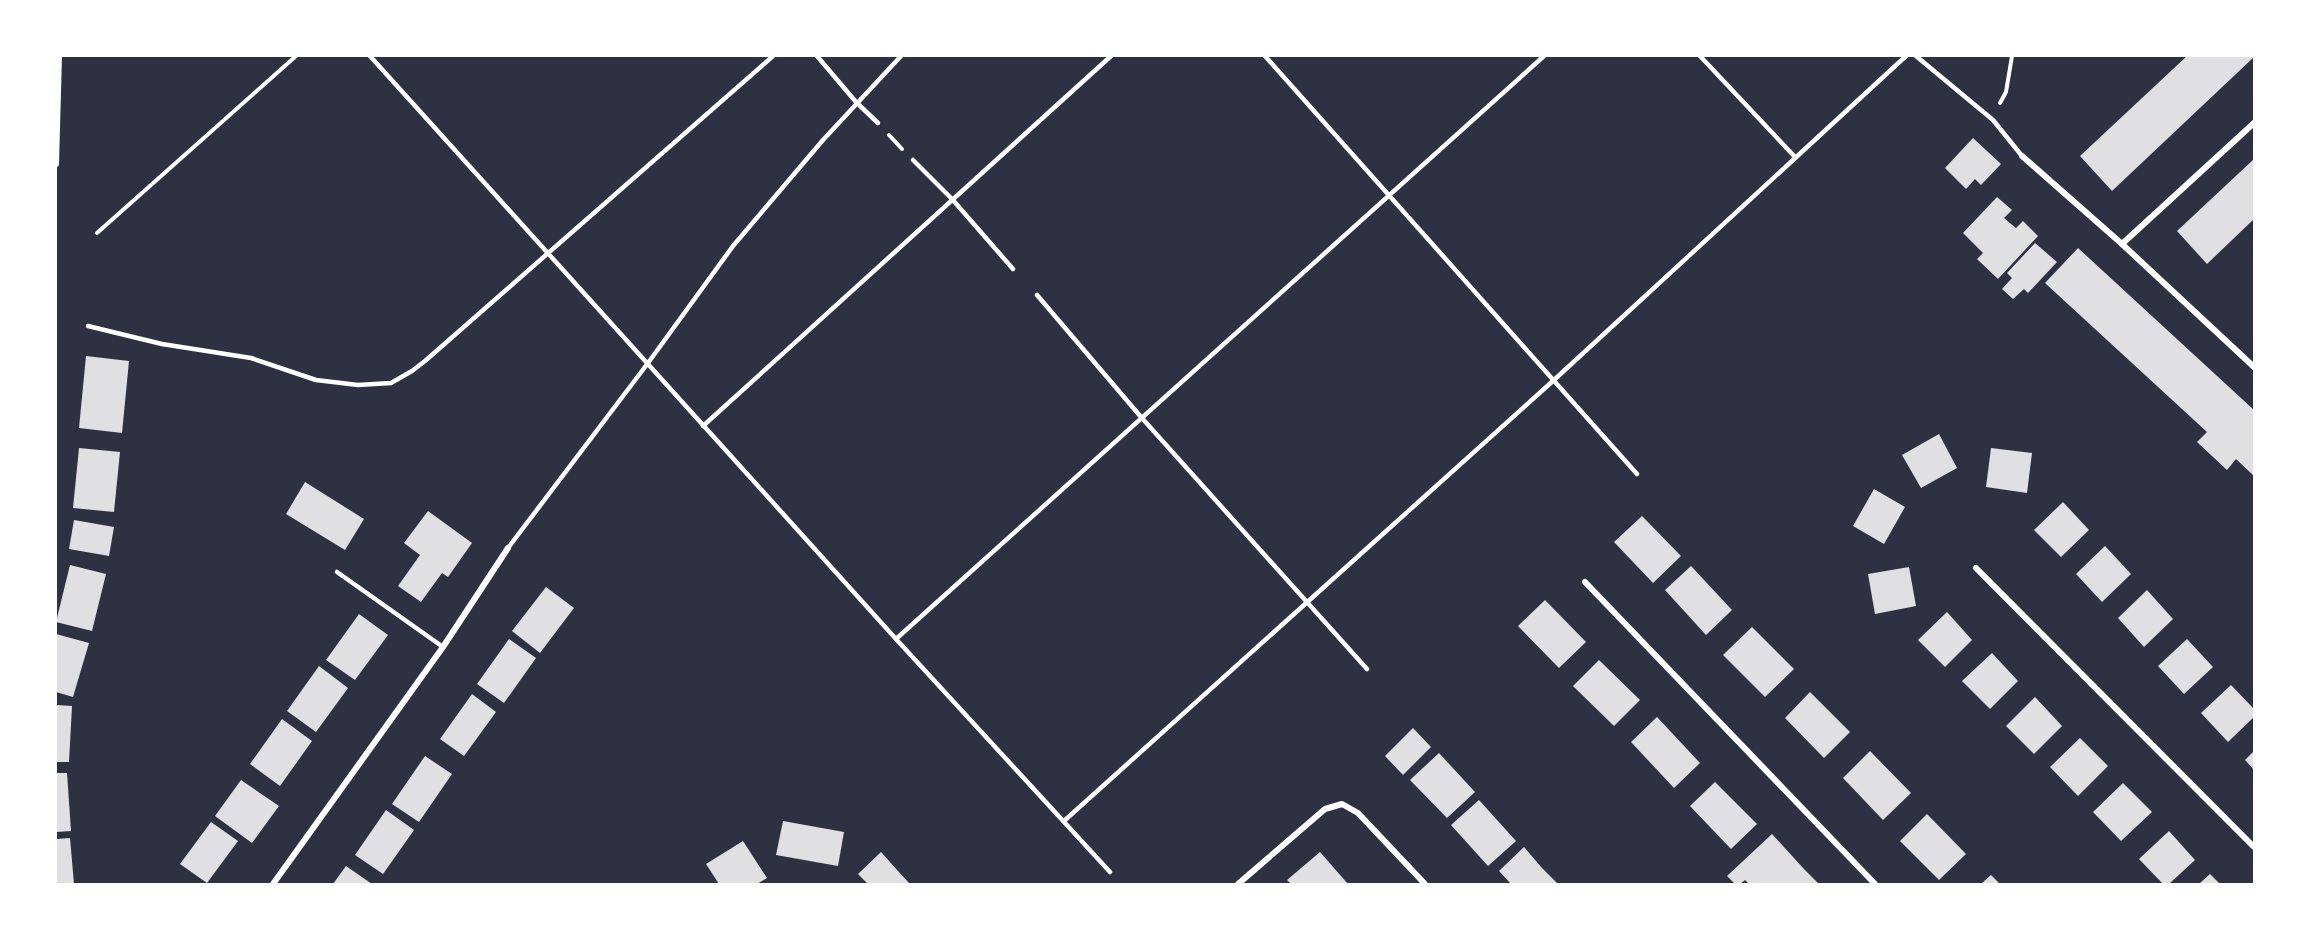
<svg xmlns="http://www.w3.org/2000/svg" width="2310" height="940" font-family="'Alegreya Sans',sans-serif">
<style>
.building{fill:#e0e0e3}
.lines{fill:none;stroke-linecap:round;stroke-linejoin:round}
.path{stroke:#fff;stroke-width:4}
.service{stroke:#fff;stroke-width:4.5}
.minor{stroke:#fff;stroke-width:6}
</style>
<rect width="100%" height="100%" fill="#2d3142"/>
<g class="building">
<path d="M2187,56h67v1l-142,134 -32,-35z"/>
<path d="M1973,138l28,26 -20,21 -6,-6 -9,10 -21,-21z"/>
<path d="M2254,159v60l-47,45 -30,-33z"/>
<path d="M1997,197l15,13 -8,8 7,6 5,4 7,-7 15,15 -40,43 -21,-20 6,-6 -20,-20z"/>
<path d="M2035,243l22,19 -29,31 -4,-4 -11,10 -11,-10 10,-11 -5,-5z"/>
<path d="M2078,248l176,162v66l-18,-17 -9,11 -30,-28 10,-10 -162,-149z"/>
<path d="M86,356l43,5 -7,72 -43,-5z"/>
<path d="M1939,434l18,34 -36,20 -19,-33z"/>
<path d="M79,448l41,4 -6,60 -41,-4z"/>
<path d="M1991,448l41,5 -5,40 -41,-6z"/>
<path d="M305,482l59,37 -19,31 -59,-36z"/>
<path d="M1874,489l31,18 -21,37 -31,-18z"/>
<path d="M2063,502l26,28 -28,27 -27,-27z"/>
<path d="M428,511l44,32 -24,34 -6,-4 -21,29 -23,-16 22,-31 -16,-12z"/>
<path d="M1642,516l39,40 -28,27 -39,-41z"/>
<path d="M74,520l40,7 -5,29 -40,-7z"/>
<path d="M2105,546l26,28 -29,28 -26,-28z"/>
<path d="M70,565l36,9 -14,57 -36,-9z"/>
<path d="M1691,566l41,44 -26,25 -41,-45z"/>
<path d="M1909,567l7,39 -41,8 -7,-40z"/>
<path d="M546,587l28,21 -34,45 -28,-22z"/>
<path d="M2147,590l26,29 -29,28 -26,-29z"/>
<path d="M1545,600l41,42 -27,26 -41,-42z"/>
<path d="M1947,612l25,28 -27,27 -27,-27z"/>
<path d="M359,614l29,21 -33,45 -29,-20z"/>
<path d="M1752,627l42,42 -29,28 -42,-42z"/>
<path d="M56,634l33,9 -16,54 -17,-5z"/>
<path d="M509,639l27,19 -32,45 -27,-19z"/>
<path d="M2187,639l26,28 -29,27 -26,-28z"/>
<path d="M1992,653l26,28 -28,28 -28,-28z"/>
<path d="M1599,660l41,40 -26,26 -41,-40z"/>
<path d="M319,666l29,22 -32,44 -29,-21z"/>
<path d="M2231,685l23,24v8l-26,25 -27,-29z"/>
<path d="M1810,692l40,40 -26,26 -39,-40z"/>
<path d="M472,694l24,18 -32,44 -24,-17z"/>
<path d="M2035,697l27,29 -28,28 -28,-28z"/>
<path d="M56,705l16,1 -3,56h-13z"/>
<path d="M1657,717l43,46 -26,25 -43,-46z"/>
<path d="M282,719l30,22 -32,45 -30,-22z"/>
<path d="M1413,728l18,19 -28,28 -18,-19z"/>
<path d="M2080,738l28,28 -30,30 -28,-29z"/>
<path d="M1870,751l41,42 -28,27 -40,-42z"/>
<path d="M2254,751v19l-9,-10z"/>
<path d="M1439,753l36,39 -28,26 -37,-38z"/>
<path d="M425,756l27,18 -33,48 -27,-18z"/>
<path d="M56,773h11l4,58 -15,1z"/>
<path d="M241,780l38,26 -27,37 -37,-27z"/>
<path d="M1715,782l42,42 -26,25 -41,-43z"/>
<path d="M2123,783l29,29 -31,29 -28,-29z"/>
<path d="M1479,800l37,41 -28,25 -37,-41z"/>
<path d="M386,810l28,20 -31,44 -28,-19z"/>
<path d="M1927,814l39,40 -27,26 -39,-39z"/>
<path d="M783,821l61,11 -6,34 -62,-11z"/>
<path d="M211,822l27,19 -31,42 -27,-19z"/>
<path d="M2169,831l26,29 -26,24h-6l-24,-25z"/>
<path d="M1772,834l32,35 15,15h-70l-4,-4 -5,4h-5l-8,-8z"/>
<path d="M70,838l4,46h-18v-45z"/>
<path d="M743,841l24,37 -10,6h-38l-13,-20z"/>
<path d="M1524,847l18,21 16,16h-47l-12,-13z"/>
<path d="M881,852l17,19 12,13h-42l-10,-10z"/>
<path d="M1320,852l28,32h-57l-4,-4z"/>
<path d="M346,866l26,18h-39z"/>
<path d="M2210,874l10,10h-21z"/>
<path d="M1991,875l9,9h-19z"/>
</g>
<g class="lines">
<g class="path">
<path d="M2000,103l6,-11 6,-36"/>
<path d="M889,135l13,14"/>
<path d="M97,233l199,-177"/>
</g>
<g class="service">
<path d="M370,56l526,583 214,233"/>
<path d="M817,56l39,46 22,21"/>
<path d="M1265,56l372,418"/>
<path d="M1700,56l95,101"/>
<path d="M1916,56l77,64 29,36"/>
<path d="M913,160l39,39 61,70"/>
<path d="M1037,295l104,122 226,252"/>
<path d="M88,326l74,18 89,14 65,22 42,5 33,-2 21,-12 13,-10 348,-305"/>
<path d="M703,426l408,-370"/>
<path d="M508,548l140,-185 85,-117 90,-106 78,-84"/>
<path d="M337,572l106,75"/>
<path d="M896,639l648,-583"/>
<path d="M1064,821l490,-441 352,-324"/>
</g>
<g class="minor">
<path d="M2022,156l100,88 132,123"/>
<path d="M56,164l3,-108"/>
<path d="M2122,244l132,-121"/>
<path d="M1976,568l278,279"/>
<path d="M1585,582l290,302"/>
<path d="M273,884l170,-237 65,-99"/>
<path d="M1238,884l87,-75 17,-5 16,9 67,71"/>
</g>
</g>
<rect width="2310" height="940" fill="none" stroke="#ffffff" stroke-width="114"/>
</svg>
